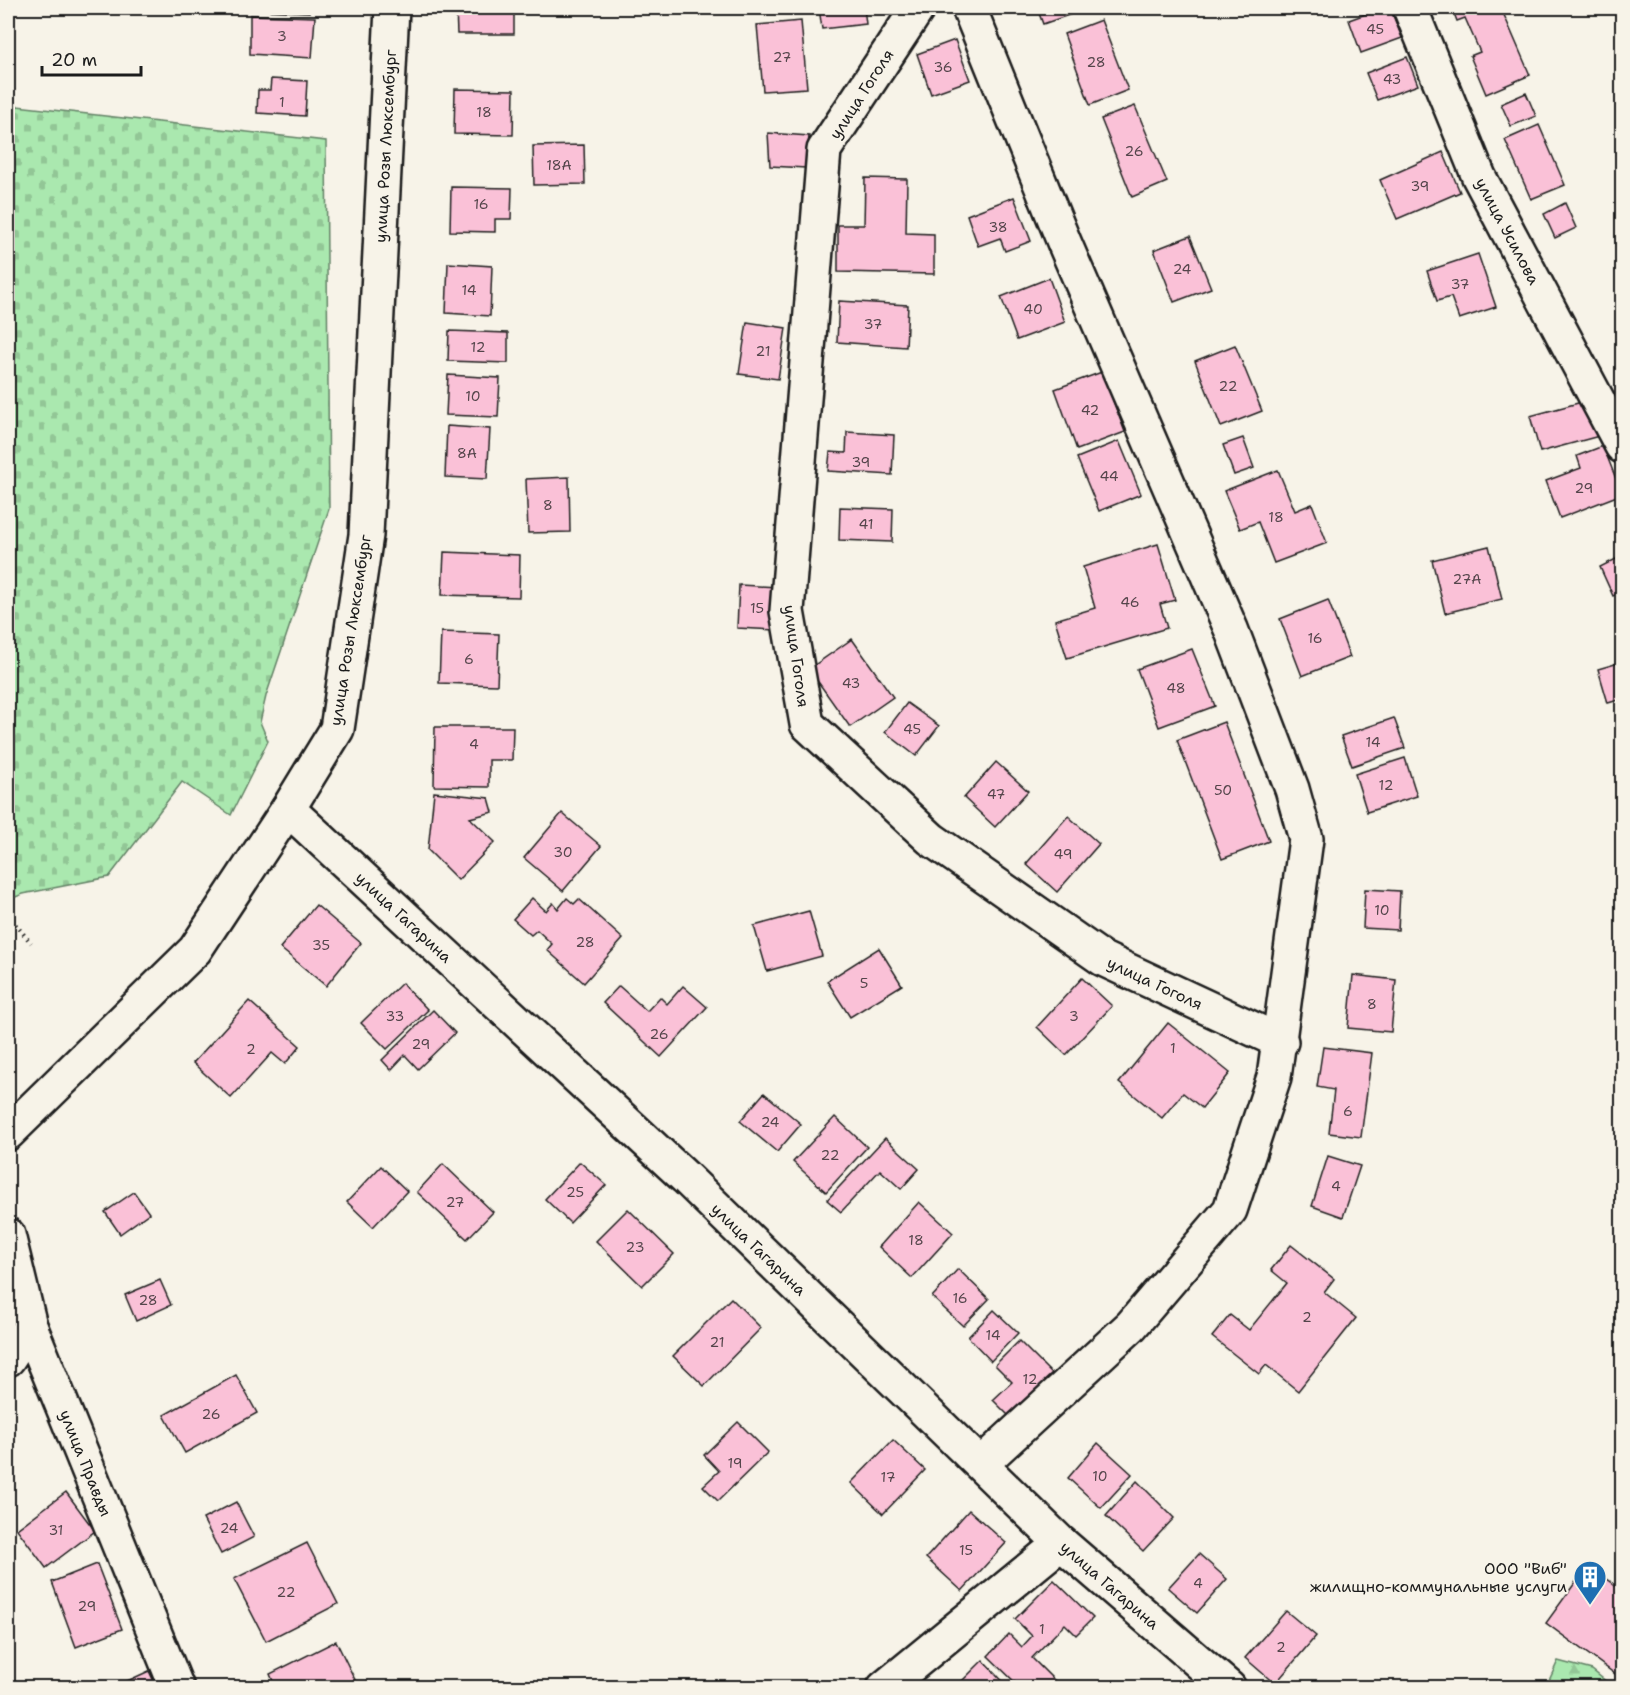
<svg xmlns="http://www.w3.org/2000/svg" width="1630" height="1695" font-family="'Shantell Sans',sans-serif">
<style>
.forest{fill:url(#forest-firs);stroke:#638266;stroke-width:1.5}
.cemetery{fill:url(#cemetery-stones);stroke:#638266;stroke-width:1.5}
.building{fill:#fac1d7;stroke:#1c1c1c;stroke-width:1.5}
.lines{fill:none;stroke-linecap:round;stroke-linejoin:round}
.minor-casing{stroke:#1c1c1c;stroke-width:38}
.path{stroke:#1c1c1c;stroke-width:4;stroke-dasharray:1.5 4.5;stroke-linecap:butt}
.minor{stroke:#f7f3e8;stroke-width:33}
.labels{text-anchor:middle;stroke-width:4.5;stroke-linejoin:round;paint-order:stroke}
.number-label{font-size:14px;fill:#54454b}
.street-label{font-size:16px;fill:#1c1c1c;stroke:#f7f3e8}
.poi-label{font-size:16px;fill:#1c1c1c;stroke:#f7f3e8;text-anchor:end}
</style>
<defs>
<pattern id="forest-firs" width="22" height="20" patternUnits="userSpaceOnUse" patternTransform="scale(1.5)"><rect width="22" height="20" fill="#aae8af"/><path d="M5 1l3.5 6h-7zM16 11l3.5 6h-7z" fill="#92c696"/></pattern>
<pattern id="cemetery-stones" width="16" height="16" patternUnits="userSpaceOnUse" patternTransform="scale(1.5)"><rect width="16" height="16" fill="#aae8af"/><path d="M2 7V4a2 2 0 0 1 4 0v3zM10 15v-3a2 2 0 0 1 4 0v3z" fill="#92c696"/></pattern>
</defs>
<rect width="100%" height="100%" fill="#f7f3e8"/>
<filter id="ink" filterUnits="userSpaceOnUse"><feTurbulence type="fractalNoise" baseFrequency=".0167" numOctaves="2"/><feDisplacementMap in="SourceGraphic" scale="12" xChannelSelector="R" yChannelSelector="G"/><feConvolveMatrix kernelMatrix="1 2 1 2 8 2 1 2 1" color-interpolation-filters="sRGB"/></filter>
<g filter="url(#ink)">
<path class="forest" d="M1558,1661l34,9 21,17h-67z"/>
<path class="cemetery" d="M8,105l318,36 3,368 -63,187 -6,26 8,19 -37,74 -49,-33 -73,95 -86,17 -15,6z"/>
<g class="building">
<path d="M261,8h48v4l-48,-2z"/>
<path d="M456,8h58v26h-57z"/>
<path d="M819,8h45l2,16 -44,5z"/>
<path d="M1037,8h45l1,2 -40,14z"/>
<path d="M1382,8h8l12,30 -41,15 -12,-33z"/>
<path d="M1452,8h49l29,67 -44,19 -16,-38 10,-4 -15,-34 -8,3z"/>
<path d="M250,15l65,2 -3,41 -62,-4z"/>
<path d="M1101,20l27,70 -38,15 -26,-71z"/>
<path d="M801,21l6,67 -44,3 -6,-66z"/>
<path d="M955,40l15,40 -39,14 -14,-40z"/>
<path d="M1407,57l11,28 -41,15 -11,-27z"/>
<path d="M271,79l36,2 -2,35 -48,-3 1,-23h12z"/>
<path d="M455,89l59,1 -1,45 -59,-1z"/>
<path d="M1526,93l10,23 -25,10 -10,-22z"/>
<path d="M1135,106l32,76 -35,15 -31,-78z"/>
<path d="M1539,125l26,60 -34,14 -26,-59z"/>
<path d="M768,133l41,3 -3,32 -36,-2z"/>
<path d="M584,145l1,39 -51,1 -1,-39z"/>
<path d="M1443,152l17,40 -63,27 -17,-39z"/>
<path d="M865,178l42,1 -1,54 28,1v40l-96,-2v-47h26z"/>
<path d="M451,187l61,1 -1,31h-16v13l-45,-1z"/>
<path d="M1014,197l17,44 -26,10 -5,-13 -22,8 -11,-31z"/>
<path d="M1565,203l11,25 -21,10 -11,-24z"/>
<path d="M1190,236l21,52 -37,14 -20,-52z"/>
<path d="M1478,254l18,53 -37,12 -8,-22 -14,4 -10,-30z"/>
<path d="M448,263l44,3 -2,50 -44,-3z"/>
<path d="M1049,278l16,44 -48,18 -16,-43z"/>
<path d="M839,301l69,4 -2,42 -69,-5z"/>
<path d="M747,322l39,6 -8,51 -39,-5z"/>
<path d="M449,331l59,2v30l-60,-2z"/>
<path d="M1235,345l27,66 -41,16 -26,-66z"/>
<path d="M1102,372l23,60 -48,18 -22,-61z"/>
<path d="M448,375l52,3 -2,39 -52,-2z"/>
<path d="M1593,399l10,36 -63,17 -10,-36z"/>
<path d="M447,426l43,3 -3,50 -42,-2z"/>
<path d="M847,432l47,3 -2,40 -64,-4 2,-19 16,1z"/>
<path d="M1243,438l11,30 -20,7 -11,-30z"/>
<path d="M1119,441l22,53 -42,17 -22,-53z"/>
<path d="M1603,446l19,48 -62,24 -14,-37 35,-13 -4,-12z"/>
<path d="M1278,470l17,41 17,-7 15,39 -53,20 -16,-41 -18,7 -16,-38z"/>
<path d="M569,477l1,55 -42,1 -2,-54z"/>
<path d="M840,507l53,2 -1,33 -53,-2z"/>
<path d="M1158,544l17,56 -15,4 7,24 -100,30 -12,-38 40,-12 -12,-41z"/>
<path d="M1489,546l13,53 -57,14 -13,-53z"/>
<path d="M444,552l76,3 -1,42 -77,-2z"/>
<path d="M1622,556v36l-9,4 -13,-29z"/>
<path d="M739,585l39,2 -2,43 -39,-2z"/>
<path d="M1328,600l22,57 -48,19 -22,-57z"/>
<path d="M441,632l58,2 -2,51 -58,-2z"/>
<path d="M852,639l41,58 -43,30 -41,-58z"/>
<path d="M1192,649l23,57 -56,21 -22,-58z"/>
<path d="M1622,662v37l-14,4 -10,-34z"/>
<path d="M907,703l32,23 -23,30 -31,-24z"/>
<path d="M1394,718l11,30 -53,18 -11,-30z"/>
<path d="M1224,722l45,119 -47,18 -45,-119z"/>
<path d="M435,727h78l-1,33h-23v27l-55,-1z"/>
<path d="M1405,758l12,38 -50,16 -12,-38z"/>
<path d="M996,762l32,29 -33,36 -31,-29z"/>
<path d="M434,792l55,6 4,14 -23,6 25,24 -37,38 -30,-30z"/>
<path d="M562,813l39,33 -38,45 -39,-33z"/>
<path d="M1068,816l31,28 -42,48 -31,-28z"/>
<path d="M1365,889l35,2 -2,39 -35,-2z"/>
<path d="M532,898l14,13 7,-8 5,6 9,-11 7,6 5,-5 44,40 -39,44 -37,-33 5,-6 -15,-14 -6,5 -18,-16z"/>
<path d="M316,905l45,38 -35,43 -46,-38z"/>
<path d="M809,911l13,45 -55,15 -13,-45z"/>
<path d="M879,948l23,37 -52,32 -23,-36z"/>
<path d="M1353,975l43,5 -5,52 -43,-4z"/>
<path d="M1082,978l30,28 -46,49 -29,-28z"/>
<path d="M402,983l26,27 -41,39 -26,-26z"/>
<path d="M619,986l28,25 13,-14 7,7 16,-18 24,21 -46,50 -58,-54z"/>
<path d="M249,1001l51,45 -15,18 -13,-11 -41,45 -38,-35z"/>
<path d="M433,1010l22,23 -37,36 -13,-14 -14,15 -9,-10z"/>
<path d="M1168,1023l62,50 -28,35 -19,-15 -21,25 -43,-35z"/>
<path d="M1323,1047l49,6 -11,84 -32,-4 5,-43 -17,-3z"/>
<path d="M764,1093l37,31 -24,28 -37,-31z"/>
<path d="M835,1117l32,30 -41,45 -33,-30z"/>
<path d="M885,1138l34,31 -18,20 -21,-19 -39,42 -14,-12z"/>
<path d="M1328,1156l32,10 -17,51 -31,-11z"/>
<path d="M580,1162l26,23 -36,38 -25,-24z"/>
<path d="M443,1164l50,48 -26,27 -50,-47z"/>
<path d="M381,1166l26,25 -34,36 -26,-25z"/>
<path d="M134,1192l15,21 -29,21 -15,-22z"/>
<path d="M919,1202l34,31 -41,45 -33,-31z"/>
<path d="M628,1209l46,45 -32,32 -46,-45z"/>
<path d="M1291,1245l43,34 -10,13 32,26 -58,73 -32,-26 -7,9 -47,-37 18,-22 19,15 38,-47 -16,-13z"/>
<path d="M958,1269l31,30 -26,27 -31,-29z"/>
<path d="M160,1280l11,25 -35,16 -11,-26z"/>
<path d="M731,1298l30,30 -57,58 -31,-30z"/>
<path d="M994,1310l24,23 -27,28 -23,-24z"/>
<path d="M1019,1341l35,35 -43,42 -18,-18 19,-18 -17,-17z"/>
<path d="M236,1375l21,38 -72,40 -21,-38z"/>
<path d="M738,1422l30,30 -50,49 -15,-15 16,-15 -15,-16z"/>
<path d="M893,1440l32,30 -42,44 -32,-31z"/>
<path d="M1098,1443l34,31 -31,34 -33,-30z"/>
<path d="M1137,1481l37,37 -31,33 -37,-35z"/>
<path d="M66,1492l29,39 -49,37 -29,-39z"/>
<path d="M236,1502l18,35 -33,17 -18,-35z"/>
<path d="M969,1510l37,33 -44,48 -36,-33z"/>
<path d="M307,1543l31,61 -72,37 -32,-62z"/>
<path d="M1199,1554l28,25 -30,34 -29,-25z"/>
<path d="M97,1564l25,65 -46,18 -24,-65z"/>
<path d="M1588,1565l34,25v89l-76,-56z"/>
<path d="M1054,1580l39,38 -17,17 -11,-11 -33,34 25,25 -5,5h-31l-33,-32 21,-22 13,13 10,-11 -17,-17z"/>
<path d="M1286,1611l30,25 -41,48 -30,-26z"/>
<path d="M336,1641l23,47h-83l-6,-14z"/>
<path d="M983,1660l26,28h-54z"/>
<path d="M149,1671l8,17h-45z"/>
</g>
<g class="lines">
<g class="minor-casing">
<g id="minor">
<path d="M918,8l-94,142 -37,461 20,113 124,115 172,120 178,83"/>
<path d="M969,8l95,234 167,387 61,160 14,50 -32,238 -44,133 -99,116 -150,138"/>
<path d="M1410,8l69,169 143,269"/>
<path d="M288,809l398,369 375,365 168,145"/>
<path d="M8,1133l187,-183 93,-141 49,-80 29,-194 26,-527"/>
<path d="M8,1235l22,91 147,362"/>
<path d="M8,1359l22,-33"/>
<path d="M884,1688l177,-145"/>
</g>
</g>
<path class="path" d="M8,915l23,28"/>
<use href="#minor" class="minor"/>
</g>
</g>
<defs>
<g id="building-pin" transform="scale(1.725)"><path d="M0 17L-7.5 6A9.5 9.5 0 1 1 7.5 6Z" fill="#1f6fb2" stroke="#f7f3e8"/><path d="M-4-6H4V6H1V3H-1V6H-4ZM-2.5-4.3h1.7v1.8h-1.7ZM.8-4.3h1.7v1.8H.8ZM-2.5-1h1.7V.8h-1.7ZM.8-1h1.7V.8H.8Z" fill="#fff"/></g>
</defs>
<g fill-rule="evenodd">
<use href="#building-pin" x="1590" y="1577"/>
</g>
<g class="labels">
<g class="number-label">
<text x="1375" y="34">45</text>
<text x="282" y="41">3</text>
<text x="782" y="62">27</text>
<text x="1096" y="67">28</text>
<text x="943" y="72">36</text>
<text x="1392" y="84">43</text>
<text x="282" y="107">1</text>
<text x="484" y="117">18</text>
<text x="1134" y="156">26</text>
<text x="559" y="170">18А</text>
<text x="1420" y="191">39</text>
<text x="481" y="209">16</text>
<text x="998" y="232">38</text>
<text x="1182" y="274">24</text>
<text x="1460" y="289">37</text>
<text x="469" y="295">14</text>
<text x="1033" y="314">40</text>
<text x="873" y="329">37</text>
<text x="478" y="352">12</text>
<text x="763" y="356">21</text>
<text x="1228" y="391">22</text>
<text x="473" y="401">10</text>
<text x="1090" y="415">42</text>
<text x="467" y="458">8А</text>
<text x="861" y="467">39</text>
<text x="1109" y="481">44</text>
<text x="1584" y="493">29</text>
<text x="548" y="510">8</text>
<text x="1276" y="522">18</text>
<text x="866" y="529">41</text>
<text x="1467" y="584">27А</text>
<text x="1130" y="607">46</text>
<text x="757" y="613">15</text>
<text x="1315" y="643">16</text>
<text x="469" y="664">6</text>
<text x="851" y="688">43</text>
<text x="1176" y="693">48</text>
<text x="912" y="734">45</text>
<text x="1373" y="747">14</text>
<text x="474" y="749">4</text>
<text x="1386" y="790">12</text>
<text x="1223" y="795">50</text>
<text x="996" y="799">47</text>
<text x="563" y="857">30</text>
<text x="1063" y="859">49</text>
<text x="1382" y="915">10</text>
<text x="585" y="947">28</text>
<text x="321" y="950">35</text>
<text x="864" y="988">5</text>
<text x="1372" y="1009">8</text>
<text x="395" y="1021">33</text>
<text x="1074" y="1021">3</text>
<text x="659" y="1039">26</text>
<text x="421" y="1049">29</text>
<text x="1173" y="1053">1</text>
<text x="251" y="1054">2</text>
<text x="1348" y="1116">6</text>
<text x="770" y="1127">24</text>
<text x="830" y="1160">22</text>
<text x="1336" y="1191">4</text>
<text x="575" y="1197">25</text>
<text x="455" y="1207">27</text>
<text x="916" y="1245">18</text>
<text x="635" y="1252">23</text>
<text x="960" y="1303">16</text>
<text x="148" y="1305">28</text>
<text x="1307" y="1322">2</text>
<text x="993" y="1340">14</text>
<text x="717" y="1347">21</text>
<text x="1030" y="1384">12</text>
<text x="211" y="1419">26</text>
<text x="735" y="1468">19</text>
<text x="1100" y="1481">10</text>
<text x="888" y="1482">17</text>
<text x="229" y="1533">24</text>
<text x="56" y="1535">31</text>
<text x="966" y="1555">15</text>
<text x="1198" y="1588">4</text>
<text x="286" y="1597">22</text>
<text x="87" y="1611">29</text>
<text x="1042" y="1634">1</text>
<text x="1281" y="1652">2</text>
</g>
<g class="street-label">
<text transform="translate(861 94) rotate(-57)" y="6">улица Гоголя</text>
<text transform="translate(385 146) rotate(-87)" y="6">улица Розы Люксембург</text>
<text transform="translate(1508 231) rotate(62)" y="6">улица Усилова</text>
<text transform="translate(350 630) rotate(-81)" y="6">улица Розы Люксембург</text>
<text transform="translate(797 656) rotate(82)" y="6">улица Гоголя</text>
<text transform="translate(404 917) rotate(43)" y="6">улица Гагарина</text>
<text transform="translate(1155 983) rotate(25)" y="6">улица Гоголя</text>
<text transform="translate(759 1249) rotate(44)" y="6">улица Гагарина</text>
<text transform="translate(86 1463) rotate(68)" y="6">улица Правды</text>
<text transform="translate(1110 1585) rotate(41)" y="6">улица Гагарина</text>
</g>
<g class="poi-label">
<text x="1567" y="1574">ООО "Виб"<tspan x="1567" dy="18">жилищно-коммунальные услуги</tspan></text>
</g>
</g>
<rect width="1630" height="1695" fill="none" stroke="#f7f3e8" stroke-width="30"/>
<rect x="15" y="15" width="1600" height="1665" fill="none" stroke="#1c1c1c" stroke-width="2" filter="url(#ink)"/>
<path d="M42 66v9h99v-9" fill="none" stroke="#1c1c1c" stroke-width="3"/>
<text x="51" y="66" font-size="18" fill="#1c1c1c" stroke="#f7f3e8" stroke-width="4.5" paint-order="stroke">20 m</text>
</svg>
